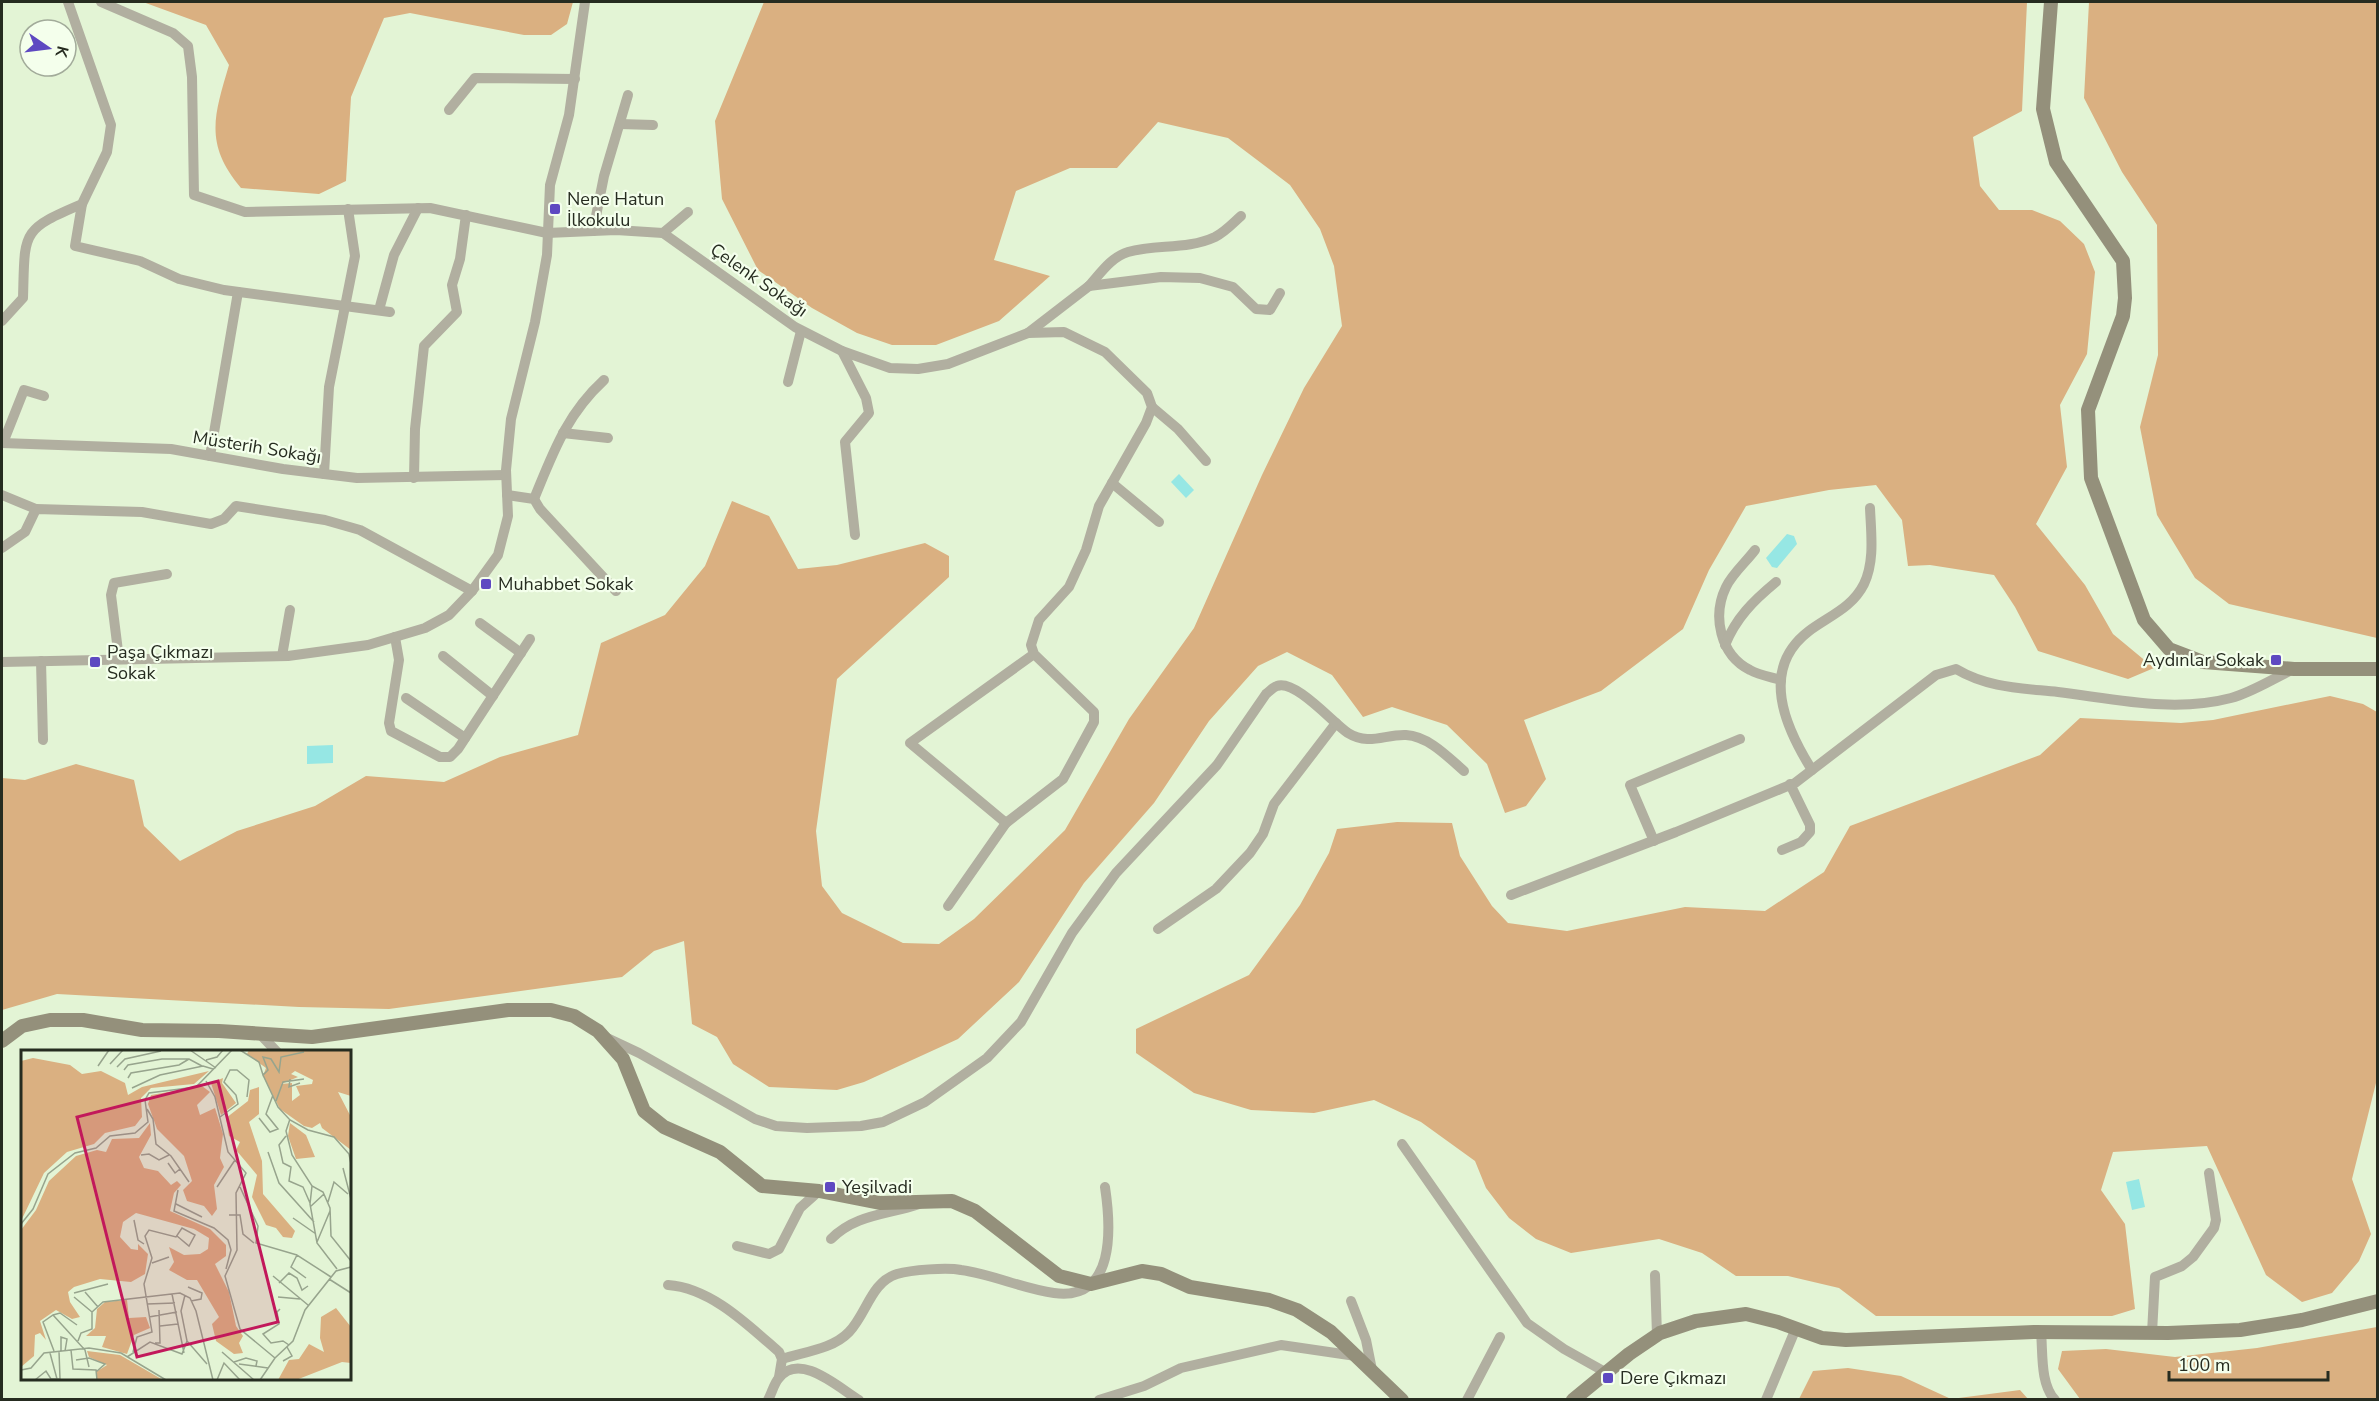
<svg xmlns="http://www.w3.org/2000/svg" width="2379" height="1401" font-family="'Nunito Sans',sans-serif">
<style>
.forest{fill:#dab081}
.water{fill:#96e7e4}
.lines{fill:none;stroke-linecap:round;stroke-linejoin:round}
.street{stroke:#b1afa0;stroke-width:10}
.secondary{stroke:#94907b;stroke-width:14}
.poi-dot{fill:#5e49c1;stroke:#f4ffec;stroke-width:2}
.labels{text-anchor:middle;stroke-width:4.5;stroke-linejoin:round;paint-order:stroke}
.poi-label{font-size:18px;fill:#262c20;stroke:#f4ffec;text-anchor:start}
.street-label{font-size:18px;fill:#262c20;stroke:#f4ffec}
.inset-road{fill:none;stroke:#97a48d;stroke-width:1.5}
.view{fill:#c2185b;fill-opacity:0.15;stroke:#c2185b;stroke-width:3}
.inset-edge{fill:none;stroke:#262c20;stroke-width:3}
</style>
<rect width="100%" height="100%" fill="#e3f4d5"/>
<g class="forest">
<path d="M143,2h430l-6,22 -16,11h-27l-114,-22 -26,5 -33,79 -5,84 -27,13 -78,-6c-37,-44 -27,-72 -12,-123l-23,-40z"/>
<path d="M764,2h1263l-5,109 -49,26 7,49 19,24h33l28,11 24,23 11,28 -8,82 -27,51 7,62 -31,57 49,61 28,49 41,34 -26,11 -90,-28 -23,-44 -21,-32 -64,-10 -22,1 -6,-46 -26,-35 -47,5 -83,16 -37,64 -26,59 -82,62 -77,29 22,59 -20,27 -21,7 -18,-49 -40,-39 -55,-18 -29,10 -31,-42 -45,-23 -29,14 -49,55 -55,82 -70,80 -65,99 -61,57 -94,43 -27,8 -68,-3 -36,-23 -16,-27 -25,-13 -8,-83 -30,10 -32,26 -233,32 -90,-2 -242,-13 -55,16v-232l23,2 51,-16 58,16 10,46 36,35 57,-30 78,-25 51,-30 78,6 56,-25 78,-22 23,-92 64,-28 40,-49 27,-65 37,15 29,53 39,-4 88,-22 24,13v21l-112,102 -21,152 6,55 20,27 61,30 36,1 35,-25 91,-89 64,-111 65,-91 68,-153 42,-87 38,-62 -8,-60 -14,-37 -30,-44 -62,-47 -70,-16 -41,46h-47l-54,23 -22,69 56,16 -51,45 -63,24h-44l-35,-12 -45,-25 -54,-38 -36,-71 -7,-78z"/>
<path d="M2089,2h288v636l-148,-34 -34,-26 -38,-63 -17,-88 18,-72 -1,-130 -35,-53 -38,-74z"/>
<path d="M2330,696l33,8 14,8 1,363 -26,104 19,55 -12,27 -27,32 -30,9 -36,-27 -59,-129 -94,6 -12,38 24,34 10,85 -23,7h-236l-37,-28 -51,-12h-52l-34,-23 -43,-14 -88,14 -35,-14 -27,-21 -23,-30 -11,-27 -54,-39 -47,-22 -60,13 -63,-3 -57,-17 -58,-40v-24l113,-54 51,-70 29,-52 8,-24 60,-7 55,1 8,33 32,50 16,17 59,8 118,-24 80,4 59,-39 26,-46 190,-71 40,-37 101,5 32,-3z"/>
<path d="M2377,1327v72h-297l-22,-30 4,-18 44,-2 69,8 82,-9z"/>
<path d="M1848,1368l53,8 50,23 69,-9 8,9h-229l14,-28z"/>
</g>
<g class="water">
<path d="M1179,474l15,16 -8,8 -15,-16z"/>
<path d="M1787,534l7,2 3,8 -20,24 -5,-1 -6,-9z"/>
<path d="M333,745v18l-26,1v-18z"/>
<path d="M2139,1179l6,28 -13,3 -6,-28z"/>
</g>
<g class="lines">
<g class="street">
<path d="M101,2l72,31 15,13 4,31 2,118 51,17 185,-4 117,25 69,-3 47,3 132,94 47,24 48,17 28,1 30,-5 80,-31 36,-1 41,20 42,41 5,14 -6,16 -47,83 -13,44 -17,37 -30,33 -8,25 3,9 60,58v10l-31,57 -57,44 -96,-80 124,-89"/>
<path d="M449,110l26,-32 100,1"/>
<path d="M620,124l33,1"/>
<path d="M82,204l-7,42 65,15 39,18 45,11 166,22"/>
<path d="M593,231l11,-55 24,-81"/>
<path d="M663,233l25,-21"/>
<path d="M1089,286c11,-12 22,-29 39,-34 29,-8 59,-2 87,-15 10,-5 18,-14 26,-21"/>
<path d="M379,310l15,-55 24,-47"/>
<path d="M2,321l21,-23c2,-66 -3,-68 59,-94l25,-52 4,-27 -43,-123"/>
<path d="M1028,333l61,-47 72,-9 39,1 33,9 23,22 14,1 10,-17"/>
<path d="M842,351l24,47 3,15 -24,29 10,93"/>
<path d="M788,382l13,-51"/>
<path d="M1152,407l26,22 28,32"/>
<path d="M563,433l45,5"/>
<path d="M2,443l169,6 112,20 74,9 149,-3"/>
<path d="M3,443l21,-53 20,6"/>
<path d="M210,456l28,-164"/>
<path d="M324,474l5,-87 26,-131 -7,-47"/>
<path d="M414,478l1,-49 9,-83 33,-34 -5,-27 8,-26 6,-44"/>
<path d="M1112,483l47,39"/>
<path d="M2,495l34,14"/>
<path d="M507,495l27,4 6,10 76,82"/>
<path d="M534,499c19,-46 32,-84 70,-119"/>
<path d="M2,548l23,-16 11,-23 106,3 69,12 13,-5 12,-13 89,14 35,10 112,61"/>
<path d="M1755,550c-9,12 -23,24 -29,37 -14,29 -6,68 24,83 9,5 21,7 31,10"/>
<path d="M480,623l41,30"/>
<path d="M395,637l4,23 -10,63 2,8 49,26h10l8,-8 72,-110"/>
<path d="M1725,645c11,-27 28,-44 51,-63"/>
<path d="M282,656l8,-46"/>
<path d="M443,656l50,40"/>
<path d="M119,659l-8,-64 3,-12 53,-9"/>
<path d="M41,661l2,79"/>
<path d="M2,662l286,-6 80,-11 57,-17 24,-13 23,-24 26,-36 10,-39 -2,-46 5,-51 24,-97 12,-67 3,-70 19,-70 16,-113"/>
<path d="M406,698l59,40"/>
<path d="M1812,770c-27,-43 -53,-101 -3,-139 20,-15 43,-23 55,-47 11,-23 7,-51 6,-76"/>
<path d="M1654,841l-24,-56 110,-46"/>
<path d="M1782,850l19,-8 9,-10v-7l-20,-41"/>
<path d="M1511,895l165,-63 119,-49 141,-108 20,-6c32,19 65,19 102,23 57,7 116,21 173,6 22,-6 43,-20 63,-29"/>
<path d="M948,906l58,-83"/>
<path d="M1158,929l58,-40 34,-36 13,-19 11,-30 62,-81"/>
<path d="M260,1034l17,18"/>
<path d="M605,1037l34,16 116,66 21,7 31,2 54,-2 22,-4 42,-20 62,-44 34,-36 51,-89 44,-60 101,-108 49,-71c3,-2 7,-7 11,-8 18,-7 56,37 71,47 21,13 37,1 58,2 22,1 42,22 58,36"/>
<path d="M1402,1144l125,179 37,26 43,24"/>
<path d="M831,1239c25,-25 56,-24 88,-35"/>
<path d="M737,1246l32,8 10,-5 21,-41 19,-17"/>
<path d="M1655,1275l2,60"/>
<path d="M668,1285c43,3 80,40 111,67l3,7 -3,18"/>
<path d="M1351,1301l15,39 6,30"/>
<path d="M2041,1332c2,21 -1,52 14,68"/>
<path d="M2152,1333l3,-56 27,-11 11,-9 21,-29 2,-8 -7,-47"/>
<path d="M782,1359c22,-7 51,-10 67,-27 18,-19 22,-50 48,-58 14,-4 50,-7 64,-4 31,4 62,19 93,23 62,9 57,-66 51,-106"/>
<path d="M768,1400c4,-7 6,-17 11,-22 21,-27 61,11 80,22"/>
<path d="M1099,1400l45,-14 37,-18 100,-23 75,11"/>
<path d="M1467,1400l33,-63"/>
<path d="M1766,1400l30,-72"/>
</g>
<g class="secondary">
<path d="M2051,2l-8,107 13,53 67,99 2,37 -2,18 -35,94 3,68 53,142 25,29 34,13 91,7h84"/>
<path d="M2,1041l20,-15 28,-6h33l59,10 77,1 93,6 196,-27h43l23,6 24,15 25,28 21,52 20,16 56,25 42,34 57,5 61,12 72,-2 23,10 84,65 32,8 51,-13 19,3 29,13 79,13 28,10 34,22 71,68"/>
<path d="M1573,1400l56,-46 31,-21 36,-12 50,-7 32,8 44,16 24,2 188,-8 134,1 72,-3 62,-10 76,-19"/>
</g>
</g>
<g class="poi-dot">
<rect x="549" y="203" width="12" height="12" rx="3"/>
<rect x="480" y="578" width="12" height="12" rx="3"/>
<rect x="2270" y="654" width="12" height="12" rx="3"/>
<rect x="89" y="656" width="12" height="12" rx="3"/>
<rect x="824" y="1181" width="12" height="12" rx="3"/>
<rect x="1602" y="1372" width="12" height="12" rx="3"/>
</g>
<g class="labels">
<g class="poi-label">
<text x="567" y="205">Nene Hatun<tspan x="567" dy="21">İlkokulu</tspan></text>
<text x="498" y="590">Muhabbet Sokak</text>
<text x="107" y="658">Paşa Çıkmazı<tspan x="107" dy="21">Sokak</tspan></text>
<text x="2264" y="666" text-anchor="end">Aydınlar Sokak</text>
<text x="842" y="1193">Yeşilvadi</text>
<text x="1620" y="1384">Dere Çıkmazı</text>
</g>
<g class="street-label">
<text transform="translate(759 280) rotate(35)" y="6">Çelenk Sokağı</text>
<text transform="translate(257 447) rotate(9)" y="6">Müsterih Sokağı</text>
</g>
</g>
<g transform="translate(21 1050)">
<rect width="330" height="330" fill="#e3f4d5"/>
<path d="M228,0h102v46l-13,-4 13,25v33l-29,-22 -2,-5 -8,5 -8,-2 -24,-17 -17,-33 3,-8 -19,-14zM274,21l18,9 -1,4 -16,2 4,9 -8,6v-18l-11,1 17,-7 -7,-3zM12,8l37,7 12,9 19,-3 24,12 3,12 14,-8 67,-16 -15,13 -43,4 -10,10 1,19 -7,9 -30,7 -11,11 -27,8 -23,21 -23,48v-160zM202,28l-1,5 14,20 -15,12 -10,-32zM181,36l8,6 -13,13 3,10 15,-7 8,26 -3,24 4,9 -10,18 3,24 -5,7 -8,-10 -17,-5 -4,-11 9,-9 -8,-25 -27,-27 -9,-25 3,-9zM238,37v27l-10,8 13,39 1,33 32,37 -3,7 -9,-1 -7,-9 -10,-3 -14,-28 5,-22 -21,-25 4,-8 -11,-6 -3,-18 22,-17 2,-11zM129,73l1,12 -12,22 5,11 14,3 13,14 6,-4 4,4 -7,8 -4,18 40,18 16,16v11l-11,8 14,28 7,34 7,10 -4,7 4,10 -9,1 -18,-13 -4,-17 7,-7 -22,-37h-10l-18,-10 5,-8 -5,-15 15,8 16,-1 8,-5 1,-11 -15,-9 -58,-16 -13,9 -3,15 11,12 7,1v-6l10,10 -3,20 -14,8 -31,-3 -26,8 -6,5 2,10 10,15 -8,2 -16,-9 -16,11 6,19 -6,-7 -5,2 -1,21 -13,11v-137l15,-20 13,-29 27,-25 21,-6 9,2 6,-13 27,-1zM269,73l16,12 9,22 -19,2 -8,-23zM106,250l2,18 17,-1 4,11 -16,7 -7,19 -25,-7 4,-11h-20l9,-8 2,-19 8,-7zM315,258l15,19v36l-9,-1 -46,18h-18l11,-20 10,-1 10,-15 15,8 -4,-14 1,-21zM66,301l33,4 43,25h-66l-1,-8 11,-7 -18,-8z" fill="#dab081" fill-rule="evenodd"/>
<path class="inset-road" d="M139,0h28M169,0l26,18M219,0l19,12 4,13 5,-5 -5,-13 8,2 8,13 2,-15 23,-5M185,10l11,-3 6,-7M89,14l13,-14M77,16l11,-16M96,17l8,-8 36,-8M103,20l4,-5 34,-6h27l13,7M242,25l15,32 12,13 18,10 26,7 15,17 2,10M107,28l3,-5 48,-8 10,-6M269,29l-1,8 11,-4M185,31l9,16 13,55 18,21 -10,20 1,57 -12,26 15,53 35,29M111,38l28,-13 43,-9 10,3M255,51l7,-19 21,-3M126,59l6,10 3,25 15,12 18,26M199,67l18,-13 -2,-9 -12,-13 6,-12h7l12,10 -2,17M238,68l11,14 8,-3 -12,-15 7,-19M269,69l-4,12 6,24 20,31 11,6 7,16 1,28 20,25M265,86l-7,9 4,18 8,4 -2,14 14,6 7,16M247,102l11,31 35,39M120,105l8,-1 10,6 10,-5M147,113l7,10 5,-4M322,118l8,31M291,136l-2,18 7,39 20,26M196,137l18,-27M219,137l18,39 -2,17 41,12M157,140l-4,21 40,17 14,12 3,10 -5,19M307,152l6,-20 14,12M155,154l26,13M289,157l14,-13M208,165h11l3,19 11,9M272,168l23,16M113,170l4,20 6,4M0,174l12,-15 15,-35 27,-21 21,-5 14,-12 25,-3 13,-11 -3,-22 4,-7 47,-6 36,-37M296,192l13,-31M131,213l17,-6M252,226l35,29M285,228l-15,-11 6,-12 34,22M308,229l22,14M258,233l10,-10 8,5 5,12 6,-4M167,237l14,6 -1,6 -10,2M64,242l13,15M53,243l34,-9M151,244l12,59M164,245l-4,16 6,30 20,23M53,247l18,15M257,247l22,2M126,254l28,-1M259,259l-3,3 2,12 -16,10 8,9 12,-2 6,4M32,265l7,-2 17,12M128,267l28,-5M139,276l18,-2M57,291l3,-8 11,-4v-17l11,-10 77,-9 10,5 6,13 17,69M134,293h5l-1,-33M50,300l2,19 23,1 1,10M33,301l-11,-29 10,-7 32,35 4,17M38,301l1,28M40,301v-14l6,2 -2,12M112,302l4,-15 15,-5 -8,-48 8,-26 -7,-22 4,-6 27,7 6,-9 13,7 -6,11 -12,-10M201,302l32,28M29,303l7,26M106,307l23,-15 32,12 5,-13M55,310l13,-2 16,6 -9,8M262,311l9,-5 -5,-9M213,312l12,-4 11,3 -1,5M218,314l29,4M0,320l10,-2 13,-15 45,-5 32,5 45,27M14,330l11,-9 5,8h9M196,330l7,-17 16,17M239,330l15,-22 18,-17 12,-31 31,-39 15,-4"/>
<path class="view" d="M197,31l60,241 -141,35 -60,-240z"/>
<rect width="330" height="330" class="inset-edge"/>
</g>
<rect width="2379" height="1401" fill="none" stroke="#262c20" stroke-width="6"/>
<g transform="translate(48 48) rotate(104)"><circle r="28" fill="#f4ffec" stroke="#a2ab9a" stroke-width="1.5"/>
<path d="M0-4.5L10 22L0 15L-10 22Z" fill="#5e49c1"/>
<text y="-9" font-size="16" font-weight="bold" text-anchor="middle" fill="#262c20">K</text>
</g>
<path d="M2169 1371v9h159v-9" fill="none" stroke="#262c20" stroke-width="3"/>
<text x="2178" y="1371" font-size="18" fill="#262c20" stroke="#f4ffec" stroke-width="4.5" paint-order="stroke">100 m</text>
</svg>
